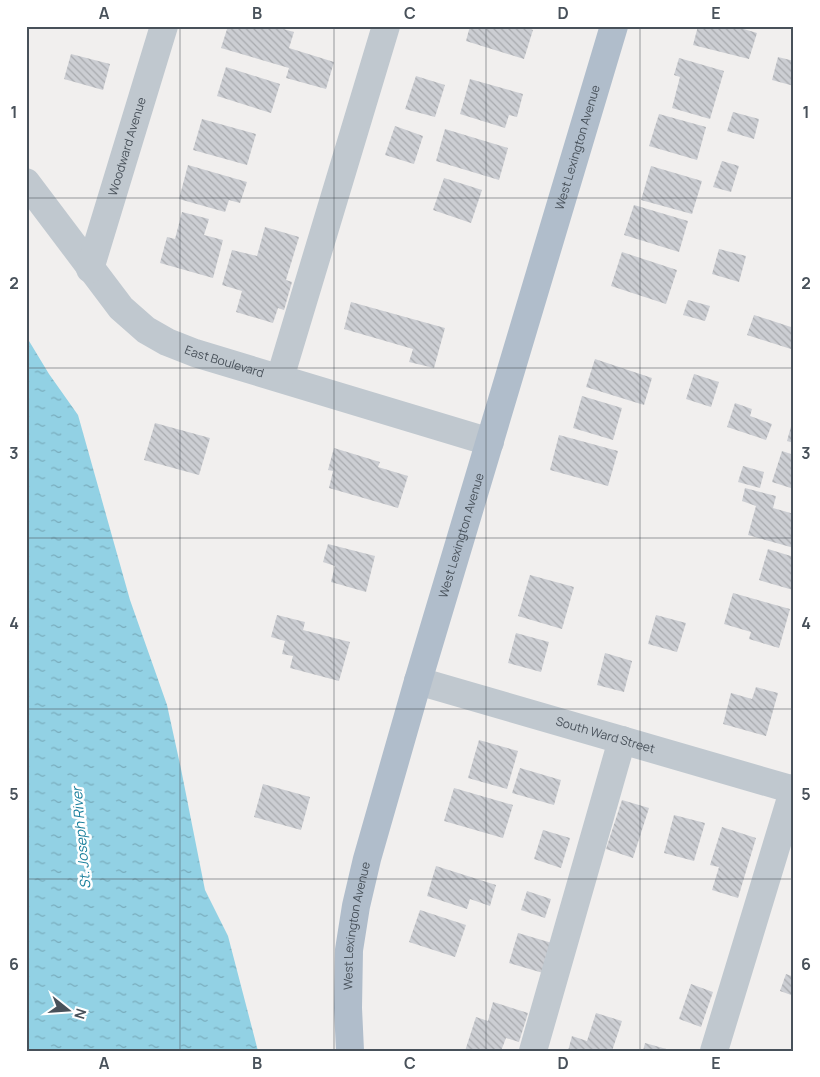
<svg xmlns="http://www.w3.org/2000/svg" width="820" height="1077" font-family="Manrope,sans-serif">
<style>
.water{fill:url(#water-ripples)}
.building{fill:url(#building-back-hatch)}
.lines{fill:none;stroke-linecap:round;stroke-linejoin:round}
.minor{stroke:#c0c8cf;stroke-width:28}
.major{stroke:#b0bdcb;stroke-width:28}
.grid{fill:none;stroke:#48515a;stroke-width:1;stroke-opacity:0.55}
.labels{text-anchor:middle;stroke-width:5;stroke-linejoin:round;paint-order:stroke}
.street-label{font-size:12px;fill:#48515a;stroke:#fff}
.water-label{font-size:14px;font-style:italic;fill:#197f9c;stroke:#fff}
.neatline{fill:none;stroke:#48515a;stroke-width:2}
.grid-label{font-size:16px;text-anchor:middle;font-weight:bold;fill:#48515a}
</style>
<defs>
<pattern id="water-ripples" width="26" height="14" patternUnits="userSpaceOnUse" patternTransform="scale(1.25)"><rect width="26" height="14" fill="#92d1e4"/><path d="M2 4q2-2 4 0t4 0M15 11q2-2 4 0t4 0" fill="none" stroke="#79acbc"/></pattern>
<pattern id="building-back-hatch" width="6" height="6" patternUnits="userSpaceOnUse" patternTransform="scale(1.25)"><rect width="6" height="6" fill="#ccced3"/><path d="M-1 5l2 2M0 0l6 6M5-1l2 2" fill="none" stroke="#a8aaae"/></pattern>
</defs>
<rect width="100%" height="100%" fill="#f1efee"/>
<path class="water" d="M26,336l23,38 29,41 52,185 37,105 14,64 24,121 23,46 30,115h-232z"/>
<g class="building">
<path d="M228,26h45l21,6 -5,16 45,14 -8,27 -40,-11 3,-10 -68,-20z"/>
<path d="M470,26h51l12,4 -9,29 -58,-18z"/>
<path d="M698,26h40l-1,1 20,6 -8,26 -56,-14z"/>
<path d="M71,54l39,10 -7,26 -39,-11z"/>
<path d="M778,57l16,4v25l-22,-6z"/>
<path d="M679,58l45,13 -14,48 -38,-11 8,-31 -6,-2z"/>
<path d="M226,67l54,17 -9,29 -54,-17z"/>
<path d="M416,76l29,9 -10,32 -30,-8z"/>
<path d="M470,79l53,15 -6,23 -8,-2 -4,13 -45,-14z"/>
<path d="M733,112l26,7 -5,20 -27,-8z"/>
<path d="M659,114l47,13 -9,33 -48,-14z"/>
<path d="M202,119l54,15 -9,31 -54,-15z"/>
<path d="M395,126l28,10 -9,28 -29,-9z"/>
<path d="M445,129l63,19 -9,32 -63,-19z"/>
<path d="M722,161l17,5 -8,26 -18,-5z"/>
<path d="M188,165l59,17 -7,21 -11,-3 -4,12 -46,-13z"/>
<path d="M651,166l51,15 -10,33 -51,-14z"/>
<path d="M444,178l38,12 -11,33 -38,-13z"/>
<path d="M634,205l54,16 -9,31 -55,-17z"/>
<path d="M182,212l27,7 -5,16 19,5 -10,38 -53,-15 7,-26 8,2z"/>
<path d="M265,227l34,10 -13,43 6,2 -8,28 -6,-2 -5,15 -37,-11 6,-21 -20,-6 10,-35 25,6z"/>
<path d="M719,249l27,7 -7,26 -27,-8z"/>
<path d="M622,252l55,18 -11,34 -55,-18z"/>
<path d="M688,300l22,6 -5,15 -22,-6z"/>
<path d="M351,302l94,26 -11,40 -25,-6 4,-13 -69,-20z"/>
<path d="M754,315l40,13v22l-47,-15z"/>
<path d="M595,359l57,19 -8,27 -58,-18z"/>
<path d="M694,374l25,8 -8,25 -25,-8z"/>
<path d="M582,396l40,12 -9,32 -40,-12z"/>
<path d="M735,403l17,6 -2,7 22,8 -6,16 -39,-13z"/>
<path d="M793,419h1v24l-7,-2z"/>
<path d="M155,423l55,15 -11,37 -55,-15z"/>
<path d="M559,435l59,16 -10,35 -58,-16z"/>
<path d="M334,448l46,14 -2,5 30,9 -10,32 -69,-20 4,-17 -5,-1z"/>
<path d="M782,451l12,4v34l-22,-7z"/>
<path d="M743,466l21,6 -4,16 -22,-6z"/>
<path d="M745,488l31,8 -3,12 21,6v34l-46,-13 8,-29 -14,-5z"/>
<path d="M328,544l47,12 -9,36 -35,-10 4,-16 -12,-4z"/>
<path d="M768,549l26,8 -1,33 -34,-10z"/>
<path d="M530,575l44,12 -12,42 -44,-13z"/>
<path d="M733,593l57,16 -11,39 -30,-9 2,-7 -27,-8z"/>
<path d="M277,615l28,7 -2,8 47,12 -11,39 -49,-13 3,-12 -11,-2 3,-13 -14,-4z"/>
<path d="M656,615l30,8 -9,29 -29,-8z"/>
<path d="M516,633l33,9 -8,30 -33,-9z"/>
<path d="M605,653l27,8 -8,31 -27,-7z"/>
<path d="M756,687l22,6 -12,43 -43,-12 8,-31 21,6z"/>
<path d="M479,740l39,11 -11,38 -39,-11z"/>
<path d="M520,768l41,12 -7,25 -42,-12z"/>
<path d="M263,784l47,13 -9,33 -47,-13z"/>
<path d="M454,788l59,17 -10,33 -59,-17z"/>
<path d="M622,800l27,8 -16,50 -27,-9z"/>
<path d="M674,815l31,8 -11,38 -30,-8z"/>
<path d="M722,827l34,11 -18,60 -26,-8 7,-23 -9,-2z"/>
<path d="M543,830l27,8 -9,30 -27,-9z"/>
<path d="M436,866l60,19 -6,21 -20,-7 -3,10 -40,-13z"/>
<path d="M527,891l24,8 -6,19 -24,-8z"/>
<path d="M420,910l46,15 -11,32 -46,-15z"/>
<path d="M518,933l34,10 -9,30 -34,-10z"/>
<path d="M786,974l8,3v19l-14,-5z"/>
<path d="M691,984l22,8 -12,35 -22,-8z"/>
<path d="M493,1002l35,11 -9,29 -13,-4 -5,13h-36l11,-34 12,4z"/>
<path d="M596,1013l26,8 -10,30 -6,-1v1h-38l4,-15 15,5z"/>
<path d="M645,1043l25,7v1h-27z"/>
</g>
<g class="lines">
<g class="minor">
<path id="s1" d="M26,182l95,126 25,22 21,12 28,11 295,89"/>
<path id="s2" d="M90,269l74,-243"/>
<path d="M280,378l106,-352"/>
<path id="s3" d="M418,681l376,109"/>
<path d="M533,1051l89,-311"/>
<path d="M714,1051l80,-263"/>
</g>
<path class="major" id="s4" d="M350,1051l-2,-43 1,-58 7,-44 11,-47 51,-178 196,-655"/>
</g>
<path class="grid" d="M180,26v1025M334,26v1025M486,26v1025M640,26v1025M26,198h768M26,368h768M26,538h768M26,709h768M26,879h768"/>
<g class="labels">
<g class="street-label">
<text dy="4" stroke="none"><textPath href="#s2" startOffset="128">Woodward Avenue</textPath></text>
<text dy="4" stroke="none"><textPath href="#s4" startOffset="936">West Lexington Avenue</textPath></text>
<text dy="4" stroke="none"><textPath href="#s1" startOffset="276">East Boulevard</textPath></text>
<text dy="4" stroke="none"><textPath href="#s4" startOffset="531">West Lexington Avenue</textPath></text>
<text dy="4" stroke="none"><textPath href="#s3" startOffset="195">South Ward Street</textPath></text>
<text dy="4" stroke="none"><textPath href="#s4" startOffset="126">West Lexington Avenue</textPath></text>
</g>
<g class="water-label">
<text transform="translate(81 838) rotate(-95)" y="5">St. Joseph River</text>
</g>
</g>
<rect width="820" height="1077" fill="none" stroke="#ffffff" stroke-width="55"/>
<g transform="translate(68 1010) rotate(107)" stroke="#ffffff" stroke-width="4" paint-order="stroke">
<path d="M0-4L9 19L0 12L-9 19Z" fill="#48515a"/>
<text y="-8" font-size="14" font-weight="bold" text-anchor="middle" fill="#48515a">N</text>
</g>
<rect x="28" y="28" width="764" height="1022" class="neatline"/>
<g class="grid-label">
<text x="104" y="19">A</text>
<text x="257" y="19">B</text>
<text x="410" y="19">C</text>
<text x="563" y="19">D</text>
<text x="716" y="19">E</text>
<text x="14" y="118">1</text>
<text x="806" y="118">1</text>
<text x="14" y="289">2</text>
<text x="806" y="289">2</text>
<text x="14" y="459">3</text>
<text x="806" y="459">3</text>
<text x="14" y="629">4</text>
<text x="806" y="629">4</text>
<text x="14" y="800">5</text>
<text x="806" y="800">5</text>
<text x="14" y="970">6</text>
<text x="806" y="970">6</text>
<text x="104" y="1069">A</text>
<text x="257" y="1069">B</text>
<text x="410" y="1069">C</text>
<text x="563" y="1069">D</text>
<text x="716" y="1069">E</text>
</g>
</svg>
